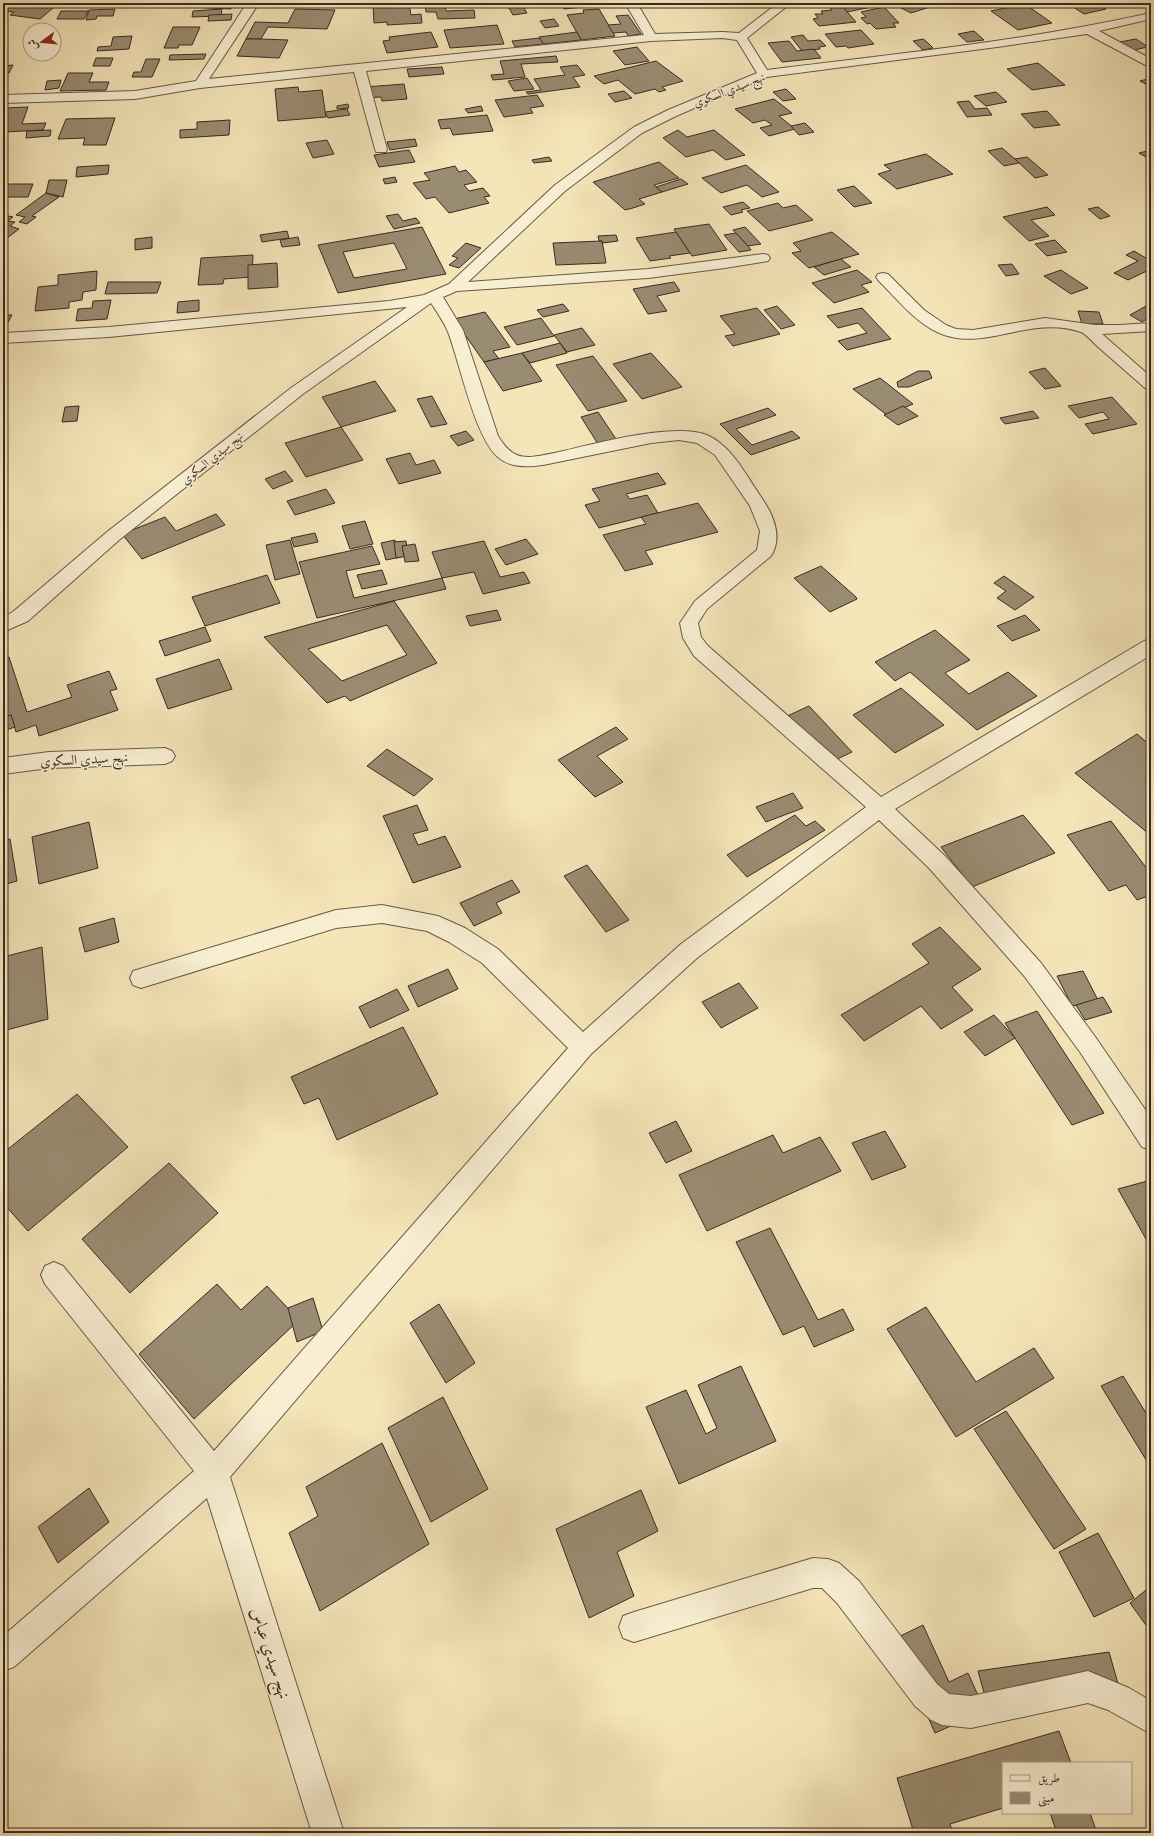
<svg xmlns="http://www.w3.org/2000/svg" width="1154" height="1836" font-family="'IM FELL Double Pica',Amiri,serif">
<style>
.building{fill:#9a8c72;stroke:#382a24;fill-rule:evenodd}
.lines{fill:none;stroke-linecap:round;stroke-linejoin:round}
.minor-casing{stroke:#67594a;stroke-width:2}
.minor{fill:#f8efd2;fill-rule:evenodd}
.labels{text-anchor:middle;stroke-width:3;stroke-linejoin:round;paint-order:stroke}
.far-street-label{font-size:12px;fill:#382a24;stroke:#f8efd2}
.street-label{font-size:14px;fill:#382a24;stroke:#f8efd2}
.near-street-label{font-size:17px;fill:#382a24;stroke:#f8efd2}
</style>
<rect width="100%" height="100%" fill="#f5e6ba"/>
<filter id="stains"><feTurbulence type="fractalNoise" baseFrequency=".005" numOctaves="4"/><feColorMatrix values="0 0 0 0 .2 0 0 0 0 .09 0 0 0 0 .02 0 0 0 .5 -.17"/></filter>
<radialGradient id="worn" r=".72"><stop offset=".6" stop-color="#630" stop-opacity="0"/><stop offset="1" stop-color="#630" stop-opacity=".3"/></radialGradient>
<g class="building">
<path d="M5,3l32,4 5,-4h17l-19,16 -30,-4 4,-3 -11,-1v-6z"/>
<path d="M171,3h64l-4,6 -62,-3z"/>
<path d="M291,3h22v3h-23z"/>
<path d="M409,3l2,12 10,-1 1,9 -35,2v-3l-13,1 -1,-19z"/>
<path d="M425,3h20l1,8 28,-1 1,8 -37,1 -2,-7h-10z"/>
<path d="M506,3h15l6,10 -14,2z"/>
<path d="M561,3h20l2,4 -19,2z"/>
<path d="M840,3h39l2,2 -34,7z"/>
<path d="M891,3h25l11,5 -16,5z"/>
<path d="M1067,3h30l9,6 -22,5z"/>
<path d="M1025,4l27,19 -34,7 -27,-19z"/>
<path d="M842,6l14,16 -37,4 -6,-7 5,-1 -3,-4h8l-2,-3 11,-1 -3,-3z"/>
<path d="M884,7l15,16h-6l3,4 -20,2 -6,-6 -3,1 -6,-6 5,-1 -5,-5z"/>
<path d="M115,9l-2,7h-16l-1,3 -10,1 3,-10z"/>
<path d="M222,9l-1,7 -29,1 1,-6z"/>
<path d="M295,9l40,1 -8,19 -59,-2 -7,12h-15l9,-17 33,1z"/>
<path d="M599,9l16,27 -34,4 -14,-25 17,-2 -1,-3z"/>
<path d="M61,11h27l-4,8h-27z"/>
<path d="M232,14l-1,6 -23,1 1,-6z"/>
<path d="M628,15l13,19 -13,2 -2,-4 -13,1 -5,-8 13,-1 -5,-8z"/>
<path d="M554,19l5,7 -14,2 -5,-7z"/>
<path d="M497,25l7,19 -54,4 -6,-18z"/>
<path d="M173,27h27l-8,18h-13l-1,3h-14z"/>
<path d="M861,30l13,14 -26,4 -2,-2 -10,1 -11,-13z"/>
<path d="M974,31l10,9 -17,2 -9,-8z"/>
<path d="M431,32l7,15 -51,6 -4,-12 7,-1 -1,-3z"/>
<path d="M577,32l4,8 -38,4 -4,-7z"/>
<path d="M803,35l5,6 12,-1 6,6 -7,1 1,2 -18,2 -11,-14z"/>
<path d="M132,36l-3,13 -32,2 1,-4 13,-1 2,-9z"/>
<path d="M540,38l3,6 -28,3 -3,-6z"/>
<path d="M246,39h15l27,1 -9,18 -42,-2z"/>
<path d="M923,39l4,3 6,6 -10,2 -10,-9z"/>
<path d="M1136,39l12,8 -20,4 -14,-8z"/>
<path d="M789,41l8,10 17,-2 7,9 -39,4 -14,-19z"/>
<path d="M637,47l12,14 -24,4 -12,-14z"/>
<path d="M206,54l-2,5 -35,1 1,-5z"/>
<path d="M556,56l2,6 -37,2 4,13 -32,3 -2,-5 13,-1 -4,-13z"/>
<path d="M96,58h17l-3,8h-17z"/>
<path d="M146,59h14l-8,18h-20l2,-5h7z"/>
<path d="M656,61l27,20 -21,6 4,3 -7,2 -4,-3 -20,5 -17,-14 -14,4 -10,-8z"/>
<path d="M1038,63l27,22 -33,5 -25,-21z"/>
<path d="M13,65l-4,8h-6v-7z"/>
<path d="M577,65l8,10 -12,2 7,10 -52,7 -2,-2 15,-2 -7,-11 31,-4 -5,-8z"/>
<path d="M442,67l2,7 -35,3 -2,-8z"/>
<path d="M68,73h25l-4,9h20l-3,8 -46,1z"/>
<path d="M527,78l7,11 -20,2 -6,-10z"/>
<path d="M1151,78v9l-11,-6z"/>
<path d="M61,80l-2,8 -14,2 2,-9z"/>
<path d="M404,84l3,15 -25,2 -1,-4 -15,1 -1,-11z"/>
<path d="M298,87l1,5 23,-2 4,27 -48,4 -3,-32z"/>
<path d="M786,89l10,10 -13,2 -10,-9z"/>
<path d="M624,91l8,7 -17,4 -7,-8z"/>
<path d="M996,92l11,10 -21,4 -12,-10z"/>
<path d="M537,95l7,11 -14,2 3,5 -29,4 -9,-17z"/>
<path d="M774,99l18,14 -13,3 16,13 -26,7 -9,-8 12,-3 -7,-5 -12,3 -18,-14z"/>
<path d="M969,101l6,8 12,-1 5,7 -25,2 -10,-15z"/>
<path d="M348,104l1,4 -12,1v-3z"/>
<path d="M481,106l2,5 -15,2 -3,-4z"/>
<path d="M28,107l-6,17 24,-1 -3,7 -39,2 2,-7h-3v-17z"/>
<path d="M347,109l3,6 -22,3 -3,-6z"/>
<path d="M1047,111l13,14 -26,3 -13,-14z"/>
<path d="M487,115l6,16 -40,4 -3,-7 -9,1 -3,-9z"/>
<path d="M108,118h7l-9,27h-23l2,-7 -27,1 8,-20z"/>
<path d="M230,120l-1,15 -49,3v-8l17,-1v-7z"/>
<path d="M805,123l9,9 -15,3 -8,-9z"/>
<path d="M51,130l-1,6 -24,2 1,-7z"/>
<path d="M678,130l9,7 27,-7 31,25 -19,5 -13,-10 -27,7 -23,-19z"/>
<path d="M415,139l2,7 -27,4 -3,-8z"/>
<path d="M327,140l7,14 -21,4 -7,-15z"/>
<path d="M1002,148l13,11 4,4 -15,3 -16,-15z"/>
<path d="M409,150l6,12 -36,5 -5,-12z"/>
<path d="M1151,150v10l-12,-7z"/>
<path d="M926,154l27,20 -56,15 -19,-15 13,-4 -7,-5z"/>
<path d="M549,157l3,4 -18,2 -2,-3z"/>
<path d="M1027,157l21,18 -13,3 -20,-19z"/>
<path d="M659,162l20,16 -25,7 8,7 -23,7 6,5 -12,4 -8,2 -32,-28z"/>
<path d="M109,165l-1,9 -32,3 1,-10z"/>
<path d="M746,165l33,27 -17,5 -15,-12 -26,8 -19,-15z"/>
<path d="M455,166l4,6 7,-2 11,12 -13,3 5,6 14,-3 7,8 -6,1 5,6 -40,10 -14,-16 -9,2 -13,-16 17,-3 -6,-7z"/>
<path d="M395,177l2,5 -12,2 -2,-5z"/>
<path d="M681,179l7,5 -26,8 -6,-5z"/>
<path d="M49,180h18l-4,17 -17,-4z"/>
<path d="M3,184h30l-5,13h-25z"/>
<path d="M854,186l18,17 -18,4 -17,-17z"/>
<path d="M46,193l13,4 -27,19 4,1 -9,7 -8,-2 6,-5 -9,-2z"/>
<path d="M743,202l7,6 -9,2 2,2 -12,3 -8,-8z"/>
<path d="M778,203l5,5 13,-3 17,15 -44,11 -22,-20z"/>
<path d="M1047,207l8,8 -24,5 18,16 -20,5 -26,-24z"/>
<path d="M1098,207l12,9 -10,3 -12,-10z"/>
<path d="M398,214l5,7 13,-3 4,5 -26,6 -8,-13z"/>
<path d="M3,215l10,2 -5,4 7,1 -5,4 9,3 -16,12z"/>
<path d="M709,224l18,26 -35,6 -18,-27z"/>
<path d="M422,227l24,47 -108,19 -20,-48zM394,243l13,26 -53,9 -11,-26z"/>
<path d="M745,227l16,17 -13,2 -15,-16z"/>
<path d="M287,231l2,7 -27,4 -2,-7z"/>
<path d="M676,232l14,21 -21,3 2,2 -21,3 -14,-23z"/>
<path d="M832,232l27,22 -50,14 -17,-15 9,-2 -8,-8z"/>
<path d="M736,233l12,13 3,4 -12,2 -15,-17z"/>
<path d="M616,235l2,6 -15,2 -1,-2h-3l-1,-5z"/>
<path d="M152,237v11l-17,2v-11z"/>
<path d="M298,237l2,8 -18,2 -2,-7z"/>
<path d="M1055,240l12,12 -20,4 -12,-12z"/>
<path d="M602,241l4,22 -50,2 -3,-22z"/>
<path d="M466,243l15,5 -22,20 -10,-3 9,-7 -6,-2z"/>
<path d="M1134,251l17,10v8l-23,11 -14,-7 24,-12 -12,-6z"/>
<path d="M253,255l-1,22 -28,2 -1,5 -25,1 3,-27z"/>
<path d="M841,259l10,8 -27,8 -10,-8z"/>
<path d="M277,263l1,24 -30,2v-24z"/>
<path d="M1012,264l7,10 -13,2 -8,-11z"/>
<path d="M857,270l15,12 -11,3 8,7 -35,11 -22,-20z"/>
<path d="M1061,270l27,18 -17,6 -27,-18z"/>
<path d="M97,271l-1,19 -13,2 -1,8 -13,2v6l-34,3 3,-24 20,-2v-10z"/>
<path d="M108,282h53l-4,11 -52,1z"/>
<path d="M674,282l6,9 -23,5 10,15 -19,3 -15,-25z"/>
<path d="M111,300l-4,19 -31,2 2,-12 14,-1 1,-7z"/>
<path d="M199,300v11l-22,2 1,-11z"/>
<path d="M563,304l6,7 -26,6 -6,-7z"/>
<path d="M777,306l18,19 -14,4 -17,-19z"/>
<path d="M1146,306l5,3v7l-9,6 -12,-7z"/>
<path d="M757,308l23,26 -47,12 -8,-10 10,-2 -15,-18z"/>
<path d="M862,308l29,31 -44,11 -9,-9 29,-8 -9,-10 -20,5 -11,-12z"/>
<path d="M1078,311l21,1 4,12h-21z"/>
<path d="M485,312l25,35 -17,4 6,8 -15,3 -30,-43z"/>
<path d="M3,315h9l-6,11h-3z"/>
<path d="M541,318l13,18 -37,9 -13,-18z"/>
<path d="M582,328l13,17 -28,7 -13,-17z"/>
<path d="M560,343l7,10 -37,10 -8,-10z"/>
<path d="M522,353l20,28 -39,10 -19,-29z"/>
<path d="M651,353l31,34 -40,12 -29,-35z"/>
<path d="M593,356l34,45 -39,10 -32,-46z"/>
<path d="M1045,368l16,18 -16,3 -16,-17z"/>
<path d="M918,371h11l3,7 -23,9h-11l-1,-5z"/>
<path d="M880,378l33,26 -26,11 -34,-26z"/>
<path d="M375,381l21,30 -55,16 -19,-30z"/>
<path d="M432,396l15,28 -16,3 -14,-28z"/>
<path d="M1112,397l25,27 -44,10 -8,-10 24,-5 -6,-7 -24,6 -11,-12z"/>
<path d="M79,406l-2,15 -15,1 3,-15z"/>
<path d="M903,406l15,10 -20,9 -14,-10z"/>
<path d="M768,408l8,7 -40,14 16,16 40,-14 8,7 -49,17 -31,-31z"/>
<path d="M1033,411l6,7 -34,6 -5,-6z"/>
<path d="M598,412l18,27 -18,5 -17,-27z"/>
<path d="M341,427l22,33 -57,17 -21,-34z"/>
<path d="M466,431l8,9 -16,6 -8,-10z"/>
<path d="M410,453l6,12 18,-5 7,13 -42,11 -13,-25z"/>
<path d="M285,471l8,10 -20,8 -8,-10z"/>
<path d="M658,473l8,11 -40,10 4,5 17,-4 11,18 -59,15 -14,-23 15,-4 -8,-12z"/>
<path d="M326,489l9,14 -40,12 -8,-14z"/>
<path d="M698,503l20,29 -73,19 8,13 -28,7 -22,-36 43,-11 -5,-7z"/>
<path d="M216,514l9,11 -83,34 -20,-25 43,-17 11,14z"/>
<path d="M365,521l8,23 -23,5 -8,-23z"/>
<path d="M315,533l3,9 -24,5 -3,-9z"/>
<path d="M526,539l12,15 -32,11 -11,-16z"/>
<path d="M290,540l10,34 -25,6 -9,-35z"/>
<path d="M395,540l6,17 -15,3 -5,-17z"/>
<path d="M406,541l2,15 -12,2 -2,-16z"/>
<path d="M484,541l16,36 24,-5 6,11 -47,11 -9,-22 -32,6 -10,-26z"/>
<path d="M415,544l4,17 -14,1 -3,-16z"/>
<path d="M372,546l8,18 -34,7 8,27 88,-20 4,11 -129,29 -18,-56z"/>
<path d="M821,566l35,31 1,2 -27,13 -36,-34z"/>
<path d="M382,570l5,14 -25,5 -5,-14z"/>
<path d="M267,575l13,28 -75,23 -13,-29z"/>
<path d="M1004,576l24,17 6,4 -19,13 -18,-12 9,-7 -12,-8z"/>
<path d="M394,601l43,62 -87,38 -5,-5 -18,7 -63,-66zM387,625l20,30 -65,26 -34,-32z"/>
<path d="M497,610l4,10 -31,6 -4,-10z"/>
<path d="M1025,615l15,15 -28,11 -15,-15z"/>
<path d="M205,627l6,14 -46,15 -6,-15z"/>
<path d="M935,630l35,30 -25,13 24,21 39,-22 29,24 -60,34 -67,-58 -15,9 -20,-19z"/>
<path d="M9,657l18,55 45,-15 -5,-12 42,-14 8,18 -7,2 8,19 -79,26 -3,-11 -20,7 -5,-17 -8,3v-59z"/>
<path d="M219,659l13,30 -64,20 -12,-30z"/>
<path d="M901,688l43,37 -49,28 -42,-38z"/>
<path d="M809,706l43,46 -27,13 -42,-47z"/>
<path d="M11,715l4,12 -12,4v-13z"/>
<path d="M616,727l12,12 -31,17 26,26 -28,15 -37,-37z"/>
<path d="M1137,734l14,12v87l-2,1 -74,-61z"/>
<path d="M387,749l46,30 -19,17 -47,-30z"/>
<path d="M793,793l10,15 -37,14 -10,-15z"/>
<path d="M417,805l11,25 -15,4 5,11 27,-9 16,31 -48,16 -30,-67z"/>
<path d="M795,815l11,11 9,-5 10,9 -78,47 -20,-22z"/>
<path d="M1023,815l32,38 -83,34 -31,-40z"/>
<path d="M1111,821l40,53v21l-14,5 -11,-15 -17,6 -42,-56z"/>
<path d="M89,822l9,46 -59,16 -7,-47z"/>
<path d="M10,839l7,42 -14,4v-44z"/>
<path d="M587,865l42,55 -23,12 -42,-56z"/>
<path d="M512,880l8,12 -24,11 6,10 -28,13 -14,-23z"/>
<path d="M114,918l5,24 -34,10 -6,-24z"/>
<path d="M940,927l41,42 -29,18 21,23 -32,19 -20,-23 -57,35 -23,-26 88,-52 -17,-19z"/>
<path d="M42,947l6,72 -45,12v-74z"/>
<path d="M448,969l10,20 -40,18 -10,-21z"/>
<path d="M1083,971l16,31 -27,4 -15,-30z"/>
<path d="M739,983l19,25 -37,20 -19,-26z"/>
<path d="M397,989l12,21 -39,18 -11,-21z"/>
<path d="M1103,997l9,15 -27,8 -9,-15z"/>
<path d="M1037,1011l67,102 -32,12 -67,-102z"/>
<path d="M994,1015l21,23 -30,18 -21,-24z"/>
<path d="M403,1027l35,67 -101,46 -18,-42 -15,6 -13,-27z"/>
<path d="M77,1094l51,53 -100,84 -25,-28v-50z"/>
<path d="M676,1121l16,30 -26,12 -17,-30z"/>
<path d="M885,1131l21,36 -34,13 -20,-37z"/>
<path d="M773,1135l10,18 37,-16 21,34 -134,60 -28,-56z"/>
<path d="M169,1163l49,50 -88,80 -48,-54z"/>
<path d="M1151,1180v68l-33,-59z"/>
<path d="M770,1228l48,92 25,-11 11,21 -40,17 -10,-21 -21,9 -47,-93z"/>
<path d="M217,1284l24,26 26,-24 32,34 -105,99 -55,-65z"/>
<path d="M313,1298l10,33 -26,11 -9,-34z"/>
<path d="M439,1304l36,59 -29,20 -36,-60z"/>
<path d="M926,1307l50,75 58,-34 20,30 -98,59 -69,-108z"/>
<path d="M741,1366l35,75 -97,43 -33,-77 40,-17 20,44 11,-6 -19,-43z"/>
<path d="M1123,1376l28,45v47l-50,-82z"/>
<path d="M443,1397l45,92 -57,33 -43,-94z"/>
<path d="M1006,1411l80,118 -32,20 -80,-120z"/>
<path d="M382,1443l47,101 -109,67 -31,-78 29,-17 -12,-29z"/>
<path d="M89,1488l20,34 -51,41 -20,-36z"/>
<path d="M641,1490l17,41 -41,21 17,44 -45,22 -33,-89z"/>
<path d="M1098,1533l36,65 -40,19 -35,-65z"/>
<path d="M1151,1586v46l-21,-29z"/>
<path d="M923,1625l26,57 19,-9 17,38 -50,22 -41,-94z"/>
<path d="M1109,1652l12,42 -131,20 -12,-43z"/>
<path d="M1059,1731l12,32h-68v45l-53,16 3,9h-39l-17,-55z"/>
<path d="M1050,1813h40l7,20h-40z"/>
</g>
<g class="lines">
<g class="minor-casing">
<g id="minor">
<path d="M247,3h12l-50,76 435,-44 -19,-32h12l18,31 67,-2 17,1 39,-30h13l-44,35 20,32c129,-16 258,-29 384,-57v6l-52,12 52,28v9l-64,-34 -90,13 -230,30 -91,39 -34,17 -77,58 -97,91 180,-13 115,-15 5,1 2,3 -2,3 -43,7 -77,10 -191,13 -14,6 20,33 35,106c5,8 11,16 19,19 12,5 30,-1 42,-3 35,-8 118,-31 150,-16 24,12 37,39 52,61 12,17 22,40 10,59l-64,53 -9,14 3,14 7,9 173,151 263,-156 7,-2v16l-256,154 50,47 96,107 55,75 55,80v32l-9,-3 -62,-95 -55,-75 -96,-109 -50,-48 -182,138 -106,96 -361,423 114,356h-32l-105,-335 -193,169 -11,4v-35l191,-165 -149,-187 -4,-9 4,-9 9,-4 9,4 151,185 354,-403 -86,-85 -33,-21 -22,-11 -45,-8 -46,5 -195,60 -8,-3 -3,-7 3,-7 203,-61 46,-5 56,11 27,12 33,21 85,83 98,-88 185,-137 -172,-151 -11,-18 -3,-15 15,-22 62,-51 3,-19 -10,-25 -35,-51 -18,-12 -18,-3 -28,3 -108,22c-15,2 -32,3 -44,-7 -24,-19 -39,-95 -51,-126 -4,-10 -11,-20 -17,-29l-128,91 -184,146 -91,81 -25,11v-14l11,-7 93,-79 184,-144 116,-81 -298,30 -106,6v-10l106,-6 280,-26 35,-6 25,-11 106,-99 79,-58 34,-17 89,-37 -20,-33 -15,-2 -71,3 -285,30 21,78 -1,3h-10l-1,-3 -21,-77 -154,16 -65,11 -132,4v-8l132,-4 61,-10z"/>
<path d="M883,273l5,1 36,36 22,15 10,4 17,1 72,-12 50,7h24l32,-2v8l-49,3 49,43v13l-6,-2c-16,-14 -32,-28 -48,-42 -4,-4 -10,-11 -16,-14 -52,-18 -98,22 -144,0 -23,-11 -41,-34 -59,-52l-2,-3 2,-3z"/>
<path d="M165,748l7,3 3,5 -3,5 -7,3 -116,4 -46,6v-16l46,-6z"/>
<path d="M813,1558l15,1 11,4 20,18 78,103 12,10 22,2 117,-25 41,17 22,13v33l-43,-24 -20,-7 -117,25 -29,-3 -11,-5 -16,-14 -78,-103 -15,-15h-9l-179,54 -11,-4 -4,-11 4,-11 11,-4z"/>
</g>
</g>
<use href="#minor" class="minor"/>
</g>
<g class="labels">
<g class="far-street-label">
<text transform="translate(729 90) rotate(-21)" y="4">نهج سيدي السكوي</text>
<text transform="translate(212 458) rotate(-39)" y="4">نهج سيدي السكوي</text>
</g>
<g class="street-label">
<text transform="translate(84 759) rotate(-3)" y="5">نهج سيدي السكوي</text>
</g>
<g class="near-street-label">
<text transform="translate(271 1653) rotate(72)" y="6">نهج سيدي عباس</text>
</g>
</g>
<rect width="1154" height="1836" fill="none" stroke="#f5e6ba" stroke-width="16"/>
<rect x="4" y="4" width="1146" height="1828" fill="none" stroke="#382a24" stroke-width="2"/>
<rect x="8" y="8" width="1138" height="1820" fill="none" stroke="#382a24"/>
<rect x="1002" y="1762" width="130" height="52" fill="#f8efd2" stroke="#aba08c"/>
<rect x="1010" y="1775" width="20" height="6" fill="#f8efd2" stroke="#aba08c"/>
<text x="1038" y="1782" font-size="12" fill="#382a24">طريق</text>
<rect x="1010" y="1792" width="20" height="12" fill="#9a8c72" stroke="#aba08c"/>
<text x="1038" y="1802" font-size="12" fill="#382a24">مبنى</text>
<g transform="translate(42 42) rotate(254)"><circle r="19" fill="#f8efd2" stroke="#aba08c"/>
<path d="M0-3L7 15L0 10L-7 15Z" fill="#8f2418"/>
<text y="-6" font-size="11" font-weight="bold" text-anchor="middle" fill="#382a24">ش</text>
</g>
<rect width="100%" height="100%" filter="url(#stains)"/>
<rect width="100%" height="100%" fill="url(#worn)"/>
</svg>
